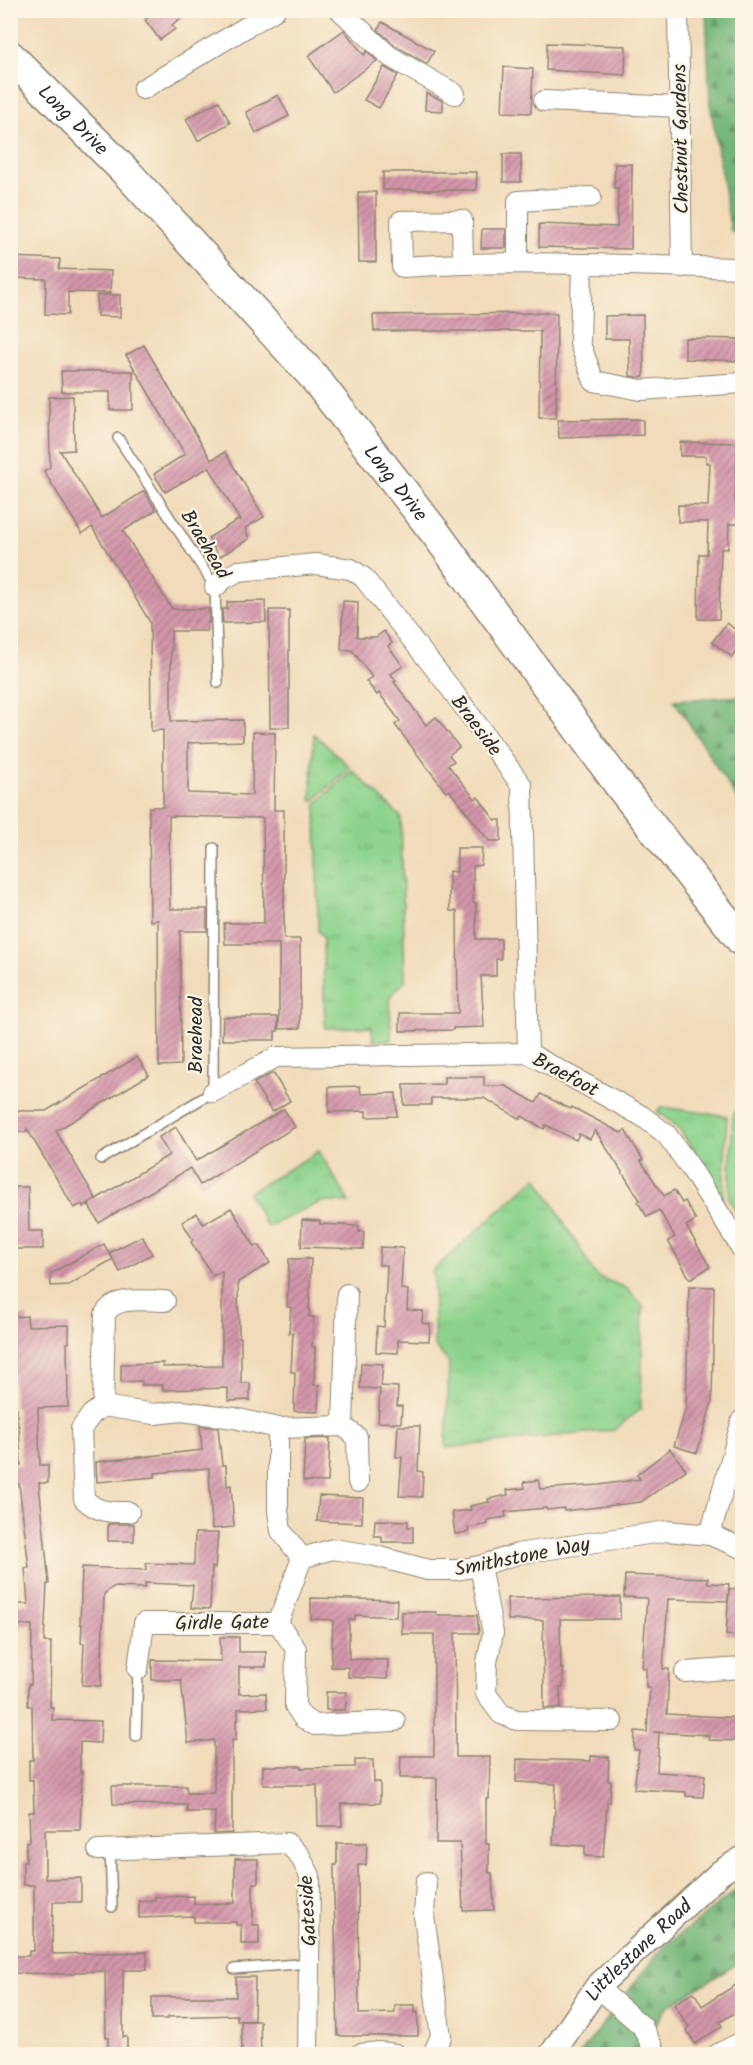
<svg xmlns="http://www.w3.org/2000/svg" width="753" height="2065" font-family="Kalam,sans-serif">
<style>
.grass{fill:url(#grass-tufts);stroke:#5c7f5c;stroke-width:1.5}
.forest{fill:url(#forest-firs);stroke:#4e7052;stroke-width:1.5}
.building{fill:url(#building-hatch)}
.lines{fill:none;stroke-linecap:round;stroke-linejoin:round}
.service-casing{stroke:#8e8372;stroke-width:12}
.minor-casing{stroke:#8e8372;stroke-width:22}
.tertiary-casing{stroke:#8e8372;stroke-width:27}
.primary-casing{stroke:#8e8372;stroke-width:33}
.service{stroke:#fff;stroke-width:9}
.minor{stroke:#fff;stroke-width:20}
.tertiary{stroke:#fff;stroke-width:24}
.primary{stroke:#fff;stroke-width:30}
.labels{text-anchor:middle;stroke-width:4.5;stroke-linejoin:round;paint-order:stroke}
.street-label{font-size:20px;fill:#2b2b2b;stroke:#fcf5e5}
</style>
<defs>
<pattern id="grass-tufts" width="24" height="20" patternUnits="userSpaceOnUse" patternTransform="scale(1.5)"><rect width="24" height="20" fill="#8dd38d"/><path d="M3 7l-1-3M5 7V3M7 7l1-3M15 17l-1-3M17 17v-4M19 17l1-3" fill="none" stroke="#7ab57a"/></pattern>
<pattern id="forest-firs" width="22" height="20" patternUnits="userSpaceOnUse" patternTransform="scale(1.5)"><rect width="22" height="20" fill="#72b578"/><path d="M5 1l3.5 6h-7zM16 11l3.5 6h-7z" fill="#5e9363"/></pattern>
<pattern id="building-hatch" width="6" height="6" patternUnits="userSpaceOnUse" patternTransform="scale(1.5)"><rect width="6" height="6" fill="#d496ab"/><path d="M-1 1l2-2M0 6l6-6M5 7l2-2" fill="none" stroke="#ac7b8b"/></pattern>
</defs>
<rect width="100%" height="100%" fill="#fcf5e5"/>
<filter id="ink" filterUnits="userSpaceOnUse"><feTurbulence type="fractalNoise" baseFrequency=".0167" numOctaves="2"/><feDisplacementMap in="SourceGraphic" scale="12" xChannelSelector="R" yChannelSelector="G"/><feConvolveMatrix kernelMatrix="1 2 1 2 8 2 1 2 1" color-interpolation-filters="sRGB"/></filter>
<filter id="wash" filterUnits="userSpaceOnUse"><feTurbulence type="fractalNoise" baseFrequency=".008" numOctaves="4" result="noise"/><feDisplacementMap in="SourceGraphic" scale="24" xChannelSelector="R" yChannelSelector="G"/><feGaussianBlur stdDeviation="1.35" result="paint"/><feColorMatrix in="noise" values="0 0 0 0 0 0 0 0 0 0 0 0 0 0 0 0 0 1.4 0 .05"/><feComposite in="paint" operator="in"/></filter>
<g filter="url(#wash)">
<rect width="100%" height="100%" fill="#f1dbba"/>
<g class="grass">
<path d="M314,734l36,33 -37,34 -2,-1z"/>
<path d="M352,770l49,47 4,164 -15,15 1,44 -18,1 -1,-14 -47,1 -2,-91 -5,-6 -2,-127z"/>
<path d="M742,1106v127l-6,-10 5,-4 -12,-20 4,-85z"/>
<path d="M661,1107l66,9 -4,83 -42,-68 -24,-20z"/>
<path d="M319,1151l30,51h-28l-54,25 -19,-34z"/>
<path d="M537,1177l59,99 30,12 17,18 -2,103 -27,21 -168,18 3,-85 -15,-18v-69l-2,-5z"/>
</g>
<g class="forest">
<path d="M706,11h36v222l-11,-1 -21,-129z"/>
<path d="M742,696v111l-68,-107z"/>
<path d="M742,1885v76l-73,44 -35,49h-54l79,-103z"/>
</g>
<g id="blocks">
<g class="building">
<path d="M159,10h33l-20,15 3,4 -15,11 -15,-20z"/>
<path d="M382,22l52,29 -7,13 -31,-18 -18,-16z"/>
<path d="M344,30l20,25 3,-4 10,10 -44,31 -25,-36z"/>
<path d="M547,43l79,3 -1,29 -79,-5z"/>
<path d="M384,67l14,8 -19,33 -15,-8z"/>
<path d="M504,67l29,2 -2,44 -29,-1z"/>
<path d="M426,93l17,8v10l-18,-1z"/>
<path d="M278,95l11,21 -33,17 -10,-21z"/>
<path d="M219,101l11,22 -32,18 -12,-22z"/>
<rect x="503" y="154" width="18" height="28"/>
<path d="M615,164h17l-1,85 -92,-2v-23l78,3 1,-39h-4z"/>
<path d="M383,172h94l-1,18h-93z"/>
<path d="M358,192h18v70h-17z"/>
<path d="M482,229h24v19h-25z"/>
<path d="M10,257l50,2 -1,10 52,2 -1,22 -42,-1v23l-23,-1 1,-35 -36,-1z"/>
<path d="M97,295h23v22l-23,-1z"/>
<path d="M540,313h17l-1,105h-17l1,-87h-166l-1,-16z"/>
<path d="M643,315l1,62h-8l-6,-1 -1,-37h-24v-23z"/>
<path d="M685,338l57,1v22l-57,-2z"/>
<path d="M144,345l67,115 14,-8 39,65 -19,11 4,11 -30,18 -11,-19 31,-19 1,2 -31,-54 -44,25 -11,-18 31,-20 -59,-99z"/>
<path d="M61,371h72v39h-23v-18h-48z"/>
<path d="M73,396l1,54 -14,1 42,67 42,-27 12,19 -33,21 49,78h37v14h-2v8h-36v90l72,-1v21l-55,2v50l64,2 1,-63 22,1 -1,77h10v129h16v89l-21,1v-85h-54l-1,-21h40l-1,-105 -94,-2 1,93h37v22h-27l1,134 -22,1 -1,-146 -8,1 -1,-114h14v-77l-12,1 -1,-109 -58,-95 -10,7 -38,-63 6,-4 -1,-70z"/>
<path d="M635,419l8,1v15l-84,3 -1,-18z"/>
<path d="M680,442l62,1v13h-5l-2,46h6v22h-12l-1,25h-7l-2,70h-21l1,-65h8l1,-32h-30v-17l30,1 2,-43h-4v-7h-26z"/>
<path d="M265,601l1,21 -43,1 -1,-14h5v-7z"/>
<path d="M343,601l15,1 -1,35h19l8,-6 8,12 -4,3 15,20 -12,8 5,7 -2,1 32,43 10,-8 23,30 -10,8 5,6 -6,4 27,34 3,-2 17,23h6v21h-12l-40,-51 -3,2 -51,-67 5,-4 -21,-28 -2,2 -11,-14 6,-4 -20,-27h-11z"/>
<path d="M269,610h20v117l-19,1z"/>
<path d="M727,623l15,12v8l-10,14 -20,-15z"/>
<path d="M457,848h25l-1,17 -8,1v37h3v36h25v20h-5v17h-15l3,51 -31,1v2l-53,1v-18h58l-1,-102h-7l-1,-21v-19l8,1z"/>
<path d="M223,1017h55v14h-3v9h-53z"/>
<path d="M137,1057l12,18 -93,56 40,68 -13,8 -1,-3 -8,4 -47,-79v3h-17v-21h36z"/>
<path d="M273,1073l17,28 -18,11 -18,-29z"/>
<path d="M444,1077h40v9h22l30,17 5,-9 23,12 7,3 1,-2 49,26 4,-3 18,30 -2,1 23,35 10,-6 8,13 3,-2 11,19 -10,6 24,41 -20,12 -22,-38 7,-4 -16,-27 -12,7 -9,-15 2,-2 -45,-70 -5,9 -11,-5 -3,6 -30,-15 -2,4 -22,-13 -2,3 -36,-21h-53v7h-27v-20l40,-1z"/>
<path d="M360,1086l1,8 35,-1 1,23 -31,1v-6l-37,1v-25z"/>
<path d="M284,1109l11,18 -95,58 -10,-17 -91,55 -11,-19 81,-49 -10,-18 17,-10 20,34z"/>
<path d="M10,1187h18l1,44h14v18h-33z"/>
<path d="M231,1208l24,39 4,-2 11,18 -32,19 1,55h2v46h9v17l-22,1v-13l-65,2v-5h-21v-4l-21,1v-18l42,-1 -1,4 60,-1v-95l-9,5 -22,-34 2,-2 -11,-18 15,-9 6,11z"/>
<path d="M302,1220l18,1v3l39,2v6h5l-1,17 -62,-2z"/>
<path d="M142,1236l10,18 -32,18 -10,-18 3,5 -44,26 -18,1 -1,-12 54,-30 5,9z"/>
<path d="M380,1247l23,1 -2,41 7,1 -1,20 16,1 -1,12 8,1 -1,17 -31,-1v13l-22,-1 1,-26 7,1 3,-62h-8z"/>
<path d="M289,1259h22l-2,58h5l-2,30h3l-1,38h5l-1,27 -24,-1 1,-39h-4l2,-39h-4l2,-26h-4z"/>
<path d="M689,1286l25,1 -2,115 -15,51 -23,-7 12,-38z"/>
<path d="M27,1316l1,10 41,-1v18h-2l1,64 -30,1 2,57h8v18h-9l10,101h-2l-3,58h7l-1,65h3l-1,13 49,1 -1,22 -20,-1v31l2,-1 -2,58h-35v49l36,-1v24h-28l-1,49 1,3 94,-2v18h-24v67h4v18h-19v-18h-2l-1,-66 -30,1v2l-65,-1v-17h19v-5h5v-66h-11v-23h3v-20h4l-1,-30h5l-1,-32h-4v-20h4l-1,-54h-4v-22l3,1 1,-60h-22v-21h18l-3,-36h4l-10,-84h-9v-19h11l-2,-39h-1l-1,-18 -3,-1 -1,-42h-3v-48z"/>
<path d="M361,1363l22,1 -2,22 17,1 -1,19h5l-1,17 -23,-1 2,-33 -20,-1z"/>
<path d="M200,1426l18,2 4,37h4l1,21 4,-1 3,42 -22,2 -3,-61 -54,5v4l-58,5 -1,-20 106,-12z"/>
<path d="M398,1426h22l-2,45 5,1 -1,25 -23,-1 3,-39h-6z"/>
<path d="M330,1438l-2,44 -25,-1 2,-42z"/>
<path d="M670,1449l16,21 -45,32 -77,9v-3l-17,2 -1,-2 -41,4 1,5 -19,3 1,4 -20,4 1,4 -14,2 -3,-22 19,-2 -1,-4 19,-4 -1,-3 20,-4 -1,-5 18,-2 -1,-6 14,-2 2,9 59,-4 41,-6 -3,-4z"/>
<path d="M319,1496l44,2 -1,25 -45,-2z"/>
<path d="M375,1520l33,1v6h5v15h-31v-6h-8z"/>
<rect x="108" y="1524" width="26" height="17"/>
<path d="M195,1533h23l-3,35 -3,-1 -2,42 -19,-1 2,-23 -48,-2v5l-32,-1 -9,7 -3,92 -19,-1 2,-42h-3l1,-19h-2l2,-57 64,3v-7l48,2z"/>
<path d="M625,1575l83,3v5l21,1 -1,17 -60,-2 -5,70h6l-2,45 75,4v23l-34,-1 1,-5 -17,-1 -39,-2h6l-2,40 48,3 -2,22 -17,-1v-4l-52,-3 5,-39h-5l1,-19 12,1 3,-45h-4v-19h-4l5,-70 -23,-1z"/>
<path d="M729,1589l13,1v46l-16,-1z"/>
<path d="M620,1597v22h-60l1,50h2v19h-3l1,20h-17l-1,-88h-35l-1,-22z"/>
<path d="M311,1598l86,2 -1,17 -41,-2v5h-6v39l39,1 -1,19 -39,-2v-10h-17l2,-47 -22,-1z"/>
<path d="M402,1612h34v3h41l2,18h-24l1,124h34l-1,42h-3v45h3v29h3l2,37 -31,1 -3,-68h-24l1,-65h-37l1,-22h33v-122h-32z"/>
<path d="M220,1637h19v15h27v15h-27v27l27,-1 1,15 -29,1v11h-2v20h-4v93l-18,1 1,-22h-28v-7l-74,-1 -1,-18h74l1,7h27v-53l-26,3 -7,-63h-29v-20l69,1z"/>
<path d="M326,1692h21l-2,18h-19z"/>
<path d="M591,1756l18,1 -1,24h3l-1,21h-3l-4,55 -18,-1v-10l-32,-2 3,-60 -40,-2 1,-23 74,2z"/>
<path d="M355,1760h18l1,22h6v21l-39,1 1,22h-24l-1,-41h-54v-19h38v2l54,-1z"/>
<path d="M337,1843h30l-1,22h-8l1,149 36,-1v-8h20v8l3,-1v24h-80l-4,-140v-31h3z"/>
<path d="M235,1859h23v24h-5v42h6v19h-18v-19h-5v-3h-42v-6l-55,2v-17l16,-1v-3l39,-1v8l41,-1z"/>
<path d="M236,1977h19l-1,44h-17v-6l-69,2v2h-16v-22h84z"/>
<path d="M742,1981v27l-22,14 2,4 -27,18 -9,-15 3,-2 -15,-23 20,-12 8,14z"/>
<path d="M241,2021h19l1,34h-19z"/>
</g>
</g>
</g>
<g filter="url(#ink)">
<use href="#blocks" fill-opacity="0" stroke="#8e8372" stroke-width="1.5"/>
<g class="lines">
<g class="service-casing">
<g id="service">
<path d="M118,438l97,149 3,96"/>
<path d="M101,1159l112,-67 1,-244"/>
<path d="M136,1736l2,-67"/>
<path d="M110,1849l2,58"/>
<path d="M234,1969l75,-6"/>
</g>
</g>
<g class="minor-casing">
<g id="minor">
<path d="M340,10l49,46 66,38"/>
<path d="M678,10l4,257"/>
<path d="M143,89l132,-79"/>
<path d="M544,101l136,6"/>
<path d="M518,262v-61l73,-4"/>
<path d="M463,263l-1,-43 -61,1 1,46c114,-8 227,-1 340,1"/>
<path d="M582,264l-2,80 14,37 47,9 101,-7"/>
<path d="M215,587l10,-9 14,-7 77,-7 35,5 12,8 88,112 71,97 6,267"/>
<path d="M213,1092l63,-35 252,-4 114,63 24,18 24,33 52,82"/>
<path d="M103,1406l51,8 28,-3 52,7 44,10v83l3,20 21,27"/>
<path d="M103,1406l2,-92c11,-19 40,-13 60,-13"/>
<path d="M103,1406l-11,8 -11,15 3,70c14,14 27,13 45,13"/>
<path d="M343,1426l4,-132"/>
<path d="M278,1428l65,-2 14,11 1,45"/>
<path d="M710,1535l32,-115"/>
<path d="M302,1558l31,-9 39,6 56,15h28l24,-4 37,-12 150,-23 43,4 32,13"/>
<path d="M480,1566l13,67 -6,29 -1,32 15,20 16,6 95,1"/>
<path d="M278,1623l18,26 -1,57 8,12 12,7 80,-4"/>
<path d="M138,1669l6,-46h134l24,-65"/>
<path d="M685,1672l57,-4"/>
<path d="M98,1850l189,-7 13,13 10,20 -2,178"/>
<path d="M426,1882l-2,34 17,120 -8,18"/>
<path d="M597,1987l45,39 14,28"/>
<path d="M360,2054l20,-2 15,2"/>
<path d="M718,2054l24,-12"/>
</g>
</g>
<g class="tertiary-casing">
<g id="tertiary">
<path id="s1" d="M552,2054l45,-67 124,-115 21,-13"/>
</g>
</g>
<g class="primary-casing">
<g id="primary">
<path id="s2" d="M10,56l118,118 185,202 124,159 183,251 122,155"/>
</g>
</g>
<use href="#service" class="service"/>
<use href="#minor" class="minor"/>
<use href="#tertiary" class="tertiary"/>
<use href="#primary" class="primary"/>
</g>
</g>
<g class="labels">
<g class="street-label">
<text dy="7" stroke="none"><textPath href="#s2" startOffset="90">Long Drive</textPath></text>
<text transform="translate(680 139) rotate(-91)" y="7">Chestnut Gardens</text>
<text dy="7" stroke="none"><textPath href="#s2" startOffset="576">Long Drive</textPath></text>
<text transform="translate(206 544) rotate(59)" y="7">Braehead</text>
<text transform="translate(477 725) rotate(53)" y="7">Braeside</text>
<text transform="translate(195 1035) rotate(-90)" y="7">Braehead</text>
<text transform="translate(566 1074) rotate(28)" y="7">Braefoot</text>
<text transform="translate(522 1556) rotate(-11)" y="7">Smithstone Way</text>
<text transform="translate(222 1622) rotate(-1)" y="7">Girdle Gate</text>
<text transform="translate(307 1911) rotate(-93)" y="7">Gateside</text>
<text dy="7" stroke="none"><textPath href="#s1" startOffset="136">Littlestane Road</textPath></text>
</g>
</g>
<rect width="753" height="2065" fill="none" stroke="#fcf5e5" stroke-width="36"/>
</svg>
